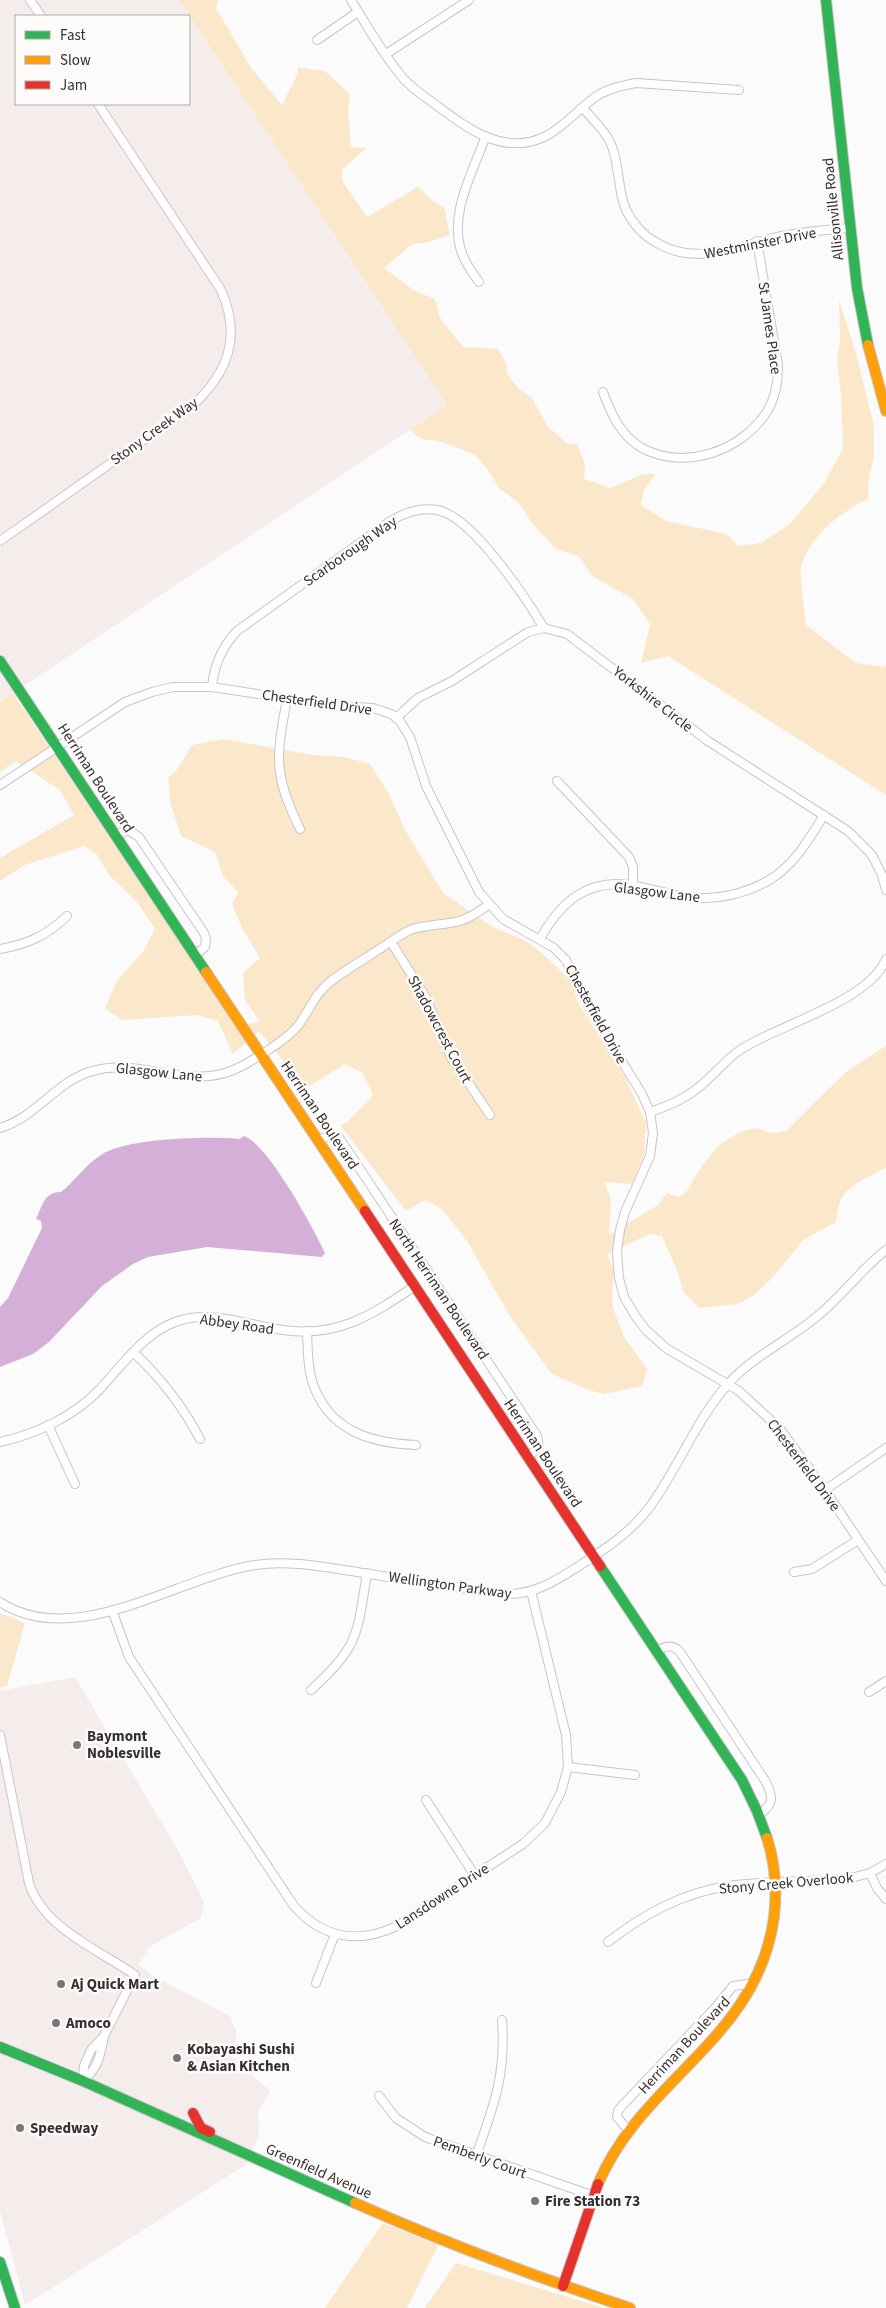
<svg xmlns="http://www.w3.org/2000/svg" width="886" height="2308" font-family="'Source Sans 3',sans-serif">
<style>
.built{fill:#f5edec;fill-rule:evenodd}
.green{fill:#fbe7ca}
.water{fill:#d4afd8}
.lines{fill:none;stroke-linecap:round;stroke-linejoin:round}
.street-casing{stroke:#c8c5c5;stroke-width:10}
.fast-casing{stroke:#c8c5c5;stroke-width:12}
.slow-casing{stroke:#c8c5c5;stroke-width:12}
.jam-casing{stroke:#c8c5c5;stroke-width:12}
.street{stroke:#fffefe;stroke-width:8}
.fast{stroke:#30b455;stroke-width:10}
.slow{stroke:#ff9f0a;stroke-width:10}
.jam{stroke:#e5322d;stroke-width:10}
.poi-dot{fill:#7b7676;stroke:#fdfafa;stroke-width:2}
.labels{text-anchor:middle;stroke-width:5;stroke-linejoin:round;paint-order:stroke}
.street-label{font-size:15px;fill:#352f2f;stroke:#fdfafa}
.poi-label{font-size:15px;font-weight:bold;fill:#352f2f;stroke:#fdfafa;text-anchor:start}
</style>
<rect width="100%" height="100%" fill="#fcfbfb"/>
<g class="built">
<path d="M0,0h179l268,405 -447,297zM16,16h173v88h-173z"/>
<path d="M75,1677l103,173 26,52 -3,16 -52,29 -10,18 14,11 77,40 7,17 -5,23 38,35 -12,22 1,20 -12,31 -222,141 -25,-94v-520z"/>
</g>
<g class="green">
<path d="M179,0h39l-2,8 35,60 31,37 16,-32v-6l27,4 25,23 -2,18 3,35 15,1 -24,22 1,12 24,35 51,-30 17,16 9,4 6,28 -22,7 -16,2 -28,24 29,22 22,9 5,19 23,29 35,2 8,14 1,11 12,15 13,9 16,29 20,17h9l8,20 -1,15 27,9 32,-14h13l-12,15 -3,16 25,16 61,13 11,12 23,-3 28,-18 36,-43 18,-34 -2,-53 -4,-35 3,-21 -1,-39 19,60 16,66v30l-5,22 -1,21c-28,13 -58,37 -67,68 -2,9 4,46 5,58l50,38 28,4 2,-2v130l-218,-139 -27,7 9,-39 -17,-25 -41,-23 -12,-19 -24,-8 -24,-26 -13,-20 -20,-15 -13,-21 -12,-13 -35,-13 -18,-2 -11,-9 37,-25z"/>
<path d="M13,693l223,333 24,-4 -15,-22 -2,-27 17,-15 -18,-30 -10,-24 6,-12 -15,-16 -8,-24 -34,-16 -10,-31 -3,-28 9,-7 15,-25 32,-6 89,16 31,2 26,7 19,30 15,34 39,65 48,33 35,15 17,13 28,27 6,20 47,74 22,48 -2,32 -12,29 -28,-2 7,17 -2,36 49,-30 9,-12 11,4 9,-6 14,-24 18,-22 21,-13 16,-4 14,5 16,-2 60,-59 40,-26v121c-28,17 -47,17 -50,55l-33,18 -29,36 -20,19 -16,9 -39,4 -16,-17 -5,-18 -16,-37 -12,-2 -43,20 7,16 -2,27 1,11 11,29 23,32 -5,17 -38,8 -16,-4 -36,-16 -41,-56 -44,-77 -25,-32 -17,-9 -19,11 -66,-86 7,-3 26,-27 -10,-22 -18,-9 -39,24 -47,-57 -26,23 -15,-33 -21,-6 -74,5 -18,-11 12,-29 26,-28 12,-23 -18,-27 -27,-26 -13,-21 -13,-9 -59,19 -25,16v-23l74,-43 -14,-25 -44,-29 -16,11v-70z"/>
<path d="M0,1613l25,10 -18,63 -7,1z"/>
<path d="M383,2223l55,22 -31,63h-82z"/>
<path d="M456,2263l148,45h-179z"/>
</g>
<path class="water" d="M244,1136c24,8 70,93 81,117l-3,4 -115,-10 -59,10 -15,7 -31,22 -53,56 -16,12 -33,13v-60l8,-9 34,-70 -1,-7 -5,-2c7,-14 8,-27 25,-27 15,-12 24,-27 40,-37 25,-17 108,-19 139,-16z"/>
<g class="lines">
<g class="street-casing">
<g id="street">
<path d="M30,0l11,16"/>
<path d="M351,0c15,24 30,51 48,73 9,13 25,23 37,32 32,24 69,52 110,31 21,-11 34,-30 54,-42 11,-6 24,-9 36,-11l103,7"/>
<path d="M317,40l41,-28"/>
<path d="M386,54l83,-54"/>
<path d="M583,108c9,11 22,22 28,36 9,21 6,45 15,66 7,14 18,26 31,33 40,24 84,2 125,-7 22,-5 46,-6 68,-8"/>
<path d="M479,282c-6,-8 -12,-17 -16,-26 -16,-39 9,-82 22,-118"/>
<path d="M603,392c8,22 19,46 41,57 42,21 97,2 122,-36 10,-15 12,-31 12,-48l-21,-124"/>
<path d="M0,541l192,-135c36,-33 50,-69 29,-116l-123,-186"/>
<path d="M212,687c2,-23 10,-40 25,-56l152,-109c15,-9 30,-15 48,-12 34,5 89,88 107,118"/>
<path d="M287,699c-11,58 -14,75 13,130"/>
<path d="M396,718l22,-20 34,-17 76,-49 16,-4 23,6 141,107 140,90 24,24 10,20 4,15"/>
<path d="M557,781l72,76 4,10v18"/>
<path d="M0,785l125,-83 27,-10 21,-5h39l123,19 38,2 18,6 8,6 11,17 16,49 53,106 24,27 51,29 12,12 25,51 51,83 8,18 3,21 -3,23 -25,56 -5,18 -3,22 2,26 5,19 12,20 10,13 20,18 73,43 41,38 45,61 61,91"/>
<path d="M116,835l12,-5 11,7 65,96 2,5 -1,9 -10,8"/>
<path d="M540,939c21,-38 49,-62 95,-53 17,3 34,8 52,11 28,4 59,-3 84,-18 24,-15 38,-40 53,-64"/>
<path d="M391,942l34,54 26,61 39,58"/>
<path d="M0,949c28,-5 46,-13 67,-33"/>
<path d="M650,1112c21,-7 39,-15 56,-31 11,-10 21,-22 34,-31 37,-25 129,-48 146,-91"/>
<path d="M0,1128c35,-10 55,-45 89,-56 47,-16 94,17 142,-1 16,-6 55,-31 66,-44 12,-15 18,-34 33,-45 15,-12 32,-21 48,-32 10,-6 21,-15 32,-20 15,-5 30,-5 45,-8 12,-2 23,-10 33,-17"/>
<path d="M319,1140l11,-5 10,4 197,297 2,11 -11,10"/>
<path d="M307,1331c1,17 0,34 5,50 16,50 58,62 104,64"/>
<path d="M134,1353c28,26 48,52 66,86"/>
<path d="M48,1425l27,59"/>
<path d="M0,1442c36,-8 73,-25 99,-52 23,-24 44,-56 76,-68 34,-13 73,3 108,8 54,8 89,-15 132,-44"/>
<path d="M825,1490l61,-42"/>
<path d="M794,1572l18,-3 46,-29"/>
<path d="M0,1602c75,49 178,-25 255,-37 34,-5 68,2 102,7 51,8 102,17 154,22 26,-1 46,-14 68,-28 26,-17 51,-33 70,-58 29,-39 46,-87 79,-124 24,-27 59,-43 87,-66 26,-20 45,-48 71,-68"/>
<path d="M112,1610l17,47 165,249c29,33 65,38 103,20l126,-82 22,-21 16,-31 7,-25 -2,-32 -35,-144"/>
<path d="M657,1651c8,-5 16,-7 23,1l86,130c7,15 8,22 -6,32"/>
<path d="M311,1690c48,-43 46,-55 56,-117"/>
<path d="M869,1692l17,-11"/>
<path d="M0,1735l29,148c14,45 70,67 106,92l-31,61 -13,14 -7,16 -1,15"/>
<path d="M568,1767l67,8"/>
<path d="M426,1800l49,76"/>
<path d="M870,1873l7,15 9,11"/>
<path d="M608,1942c36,-28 74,-49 120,-56 41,-6 83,-3 123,-8l19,-5 16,-9"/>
<path d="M316,1983l19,-49"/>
<path d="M83,2081c16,-14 17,-25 21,-45"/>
<path d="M379,2096l17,22 29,19 169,59"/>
<path d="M628,2130l-11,-13 1,-6 4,-5 94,-99 17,-21 21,-3"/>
<path d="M476,2156c18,-51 30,-80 26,-136"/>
</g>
</g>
<g class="fast-casing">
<g id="fast">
<path d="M826,0l31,288 11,57"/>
<path d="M0,661l206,311"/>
<path d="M600,1566l142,214 15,31 10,27"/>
<path d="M0,2047l83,34 272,122"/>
<path d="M0,2262l15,46"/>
</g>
</g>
<g class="slow-casing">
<g id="slow">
<path d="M868,345l18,66"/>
<path d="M206,972l159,239"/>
<path d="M598,2184c44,-105 160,-145 176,-267 3,-25 1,-54 -7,-79"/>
<path d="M355,2203c90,40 181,74 275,105"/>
</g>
</g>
<g class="jam-casing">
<g id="jam">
<path d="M365,1211l235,355"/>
<path d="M193,2113l8,15 9,4"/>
<path d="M563,2286l35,-102"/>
</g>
</g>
<use href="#street" class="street"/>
<use href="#fast" class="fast"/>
<use href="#slow" class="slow"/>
<use href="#jam" class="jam"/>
</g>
<g class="poi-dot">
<circle cx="77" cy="1745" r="5"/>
<circle cx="61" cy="1984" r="5"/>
<circle cx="56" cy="2023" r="5"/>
<circle cx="177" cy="2058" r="5"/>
<circle cx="20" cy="2128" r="5"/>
<circle cx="535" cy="2201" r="5"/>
</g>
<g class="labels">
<g class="street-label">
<text transform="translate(833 209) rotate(-96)" y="5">Allisonville Road</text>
<text transform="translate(760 243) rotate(-11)" y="5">Westminster Drive</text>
<text transform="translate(770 328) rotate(82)" y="5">St James Place</text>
<text transform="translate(154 431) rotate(-36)" y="5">Stony Creek Way</text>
<text transform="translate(350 551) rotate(-35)" y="5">Scarborough Way</text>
<text transform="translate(653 699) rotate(38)" y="5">Yorkshire Circle</text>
<text transform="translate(317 702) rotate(8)" y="5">Chesterfield Drive</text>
<text transform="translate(96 778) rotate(57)" y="5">Herriman Boulevard</text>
<text transform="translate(657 892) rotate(7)" y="5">Glasgow Lane</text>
<text transform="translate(596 1014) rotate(61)" y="5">Chesterfield Drive</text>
<text transform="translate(440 1029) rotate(62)" y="5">Shadowcrest Court</text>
<text transform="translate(159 1072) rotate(6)" y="5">Glasgow Lane</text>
<text transform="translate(320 1115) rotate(56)" y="5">Herriman Boulevard</text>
<text transform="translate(439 1289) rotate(56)" y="5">North Herriman Boulevard</text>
<text transform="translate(237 1324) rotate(8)" y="5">Abbey Road</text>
<text transform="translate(543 1453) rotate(56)" y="5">Herriman Boulevard</text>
<text transform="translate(804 1465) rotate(53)" y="5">Chesterfield Drive</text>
<text transform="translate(450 1585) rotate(8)" y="5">Wellington Parkway</text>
<text transform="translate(786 1883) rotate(-5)" y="5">Stony Creek Overlook</text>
<text transform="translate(442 1896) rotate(-33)" y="5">Lansdowne Drive</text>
<text transform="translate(684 2045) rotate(-47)" y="5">Herriman Boulevard</text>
<text transform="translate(480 2157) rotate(20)" y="5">Pemberly Court</text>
<text transform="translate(319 2171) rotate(24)" y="5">Greenfield Avenue</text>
</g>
<g class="poi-label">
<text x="87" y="1741">Baymont<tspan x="87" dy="17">Noblesville</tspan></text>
<text x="71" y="1989">Aj Quick Mart</text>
<text x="66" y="2028">Amoco</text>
<text x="187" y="2054">Kobayashi Sushi<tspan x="187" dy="17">&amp; Asian Kitchen</tspan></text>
<text x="30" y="2133">Speedway</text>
<text x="545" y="2206">Fire Station 73</text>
</g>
</g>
<rect x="15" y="15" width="175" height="90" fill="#fdfafa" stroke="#ada9a9"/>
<rect x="25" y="31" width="25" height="8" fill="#30b455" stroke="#ada9a9"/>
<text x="60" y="40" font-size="15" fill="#352f2f">Fast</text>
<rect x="25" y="56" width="25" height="8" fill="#ff9f0a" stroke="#ada9a9"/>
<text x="60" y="65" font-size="15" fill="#352f2f">Slow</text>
<rect x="25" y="81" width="25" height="8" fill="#e5322d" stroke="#ada9a9"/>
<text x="60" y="90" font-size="15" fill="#352f2f">Jam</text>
</svg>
